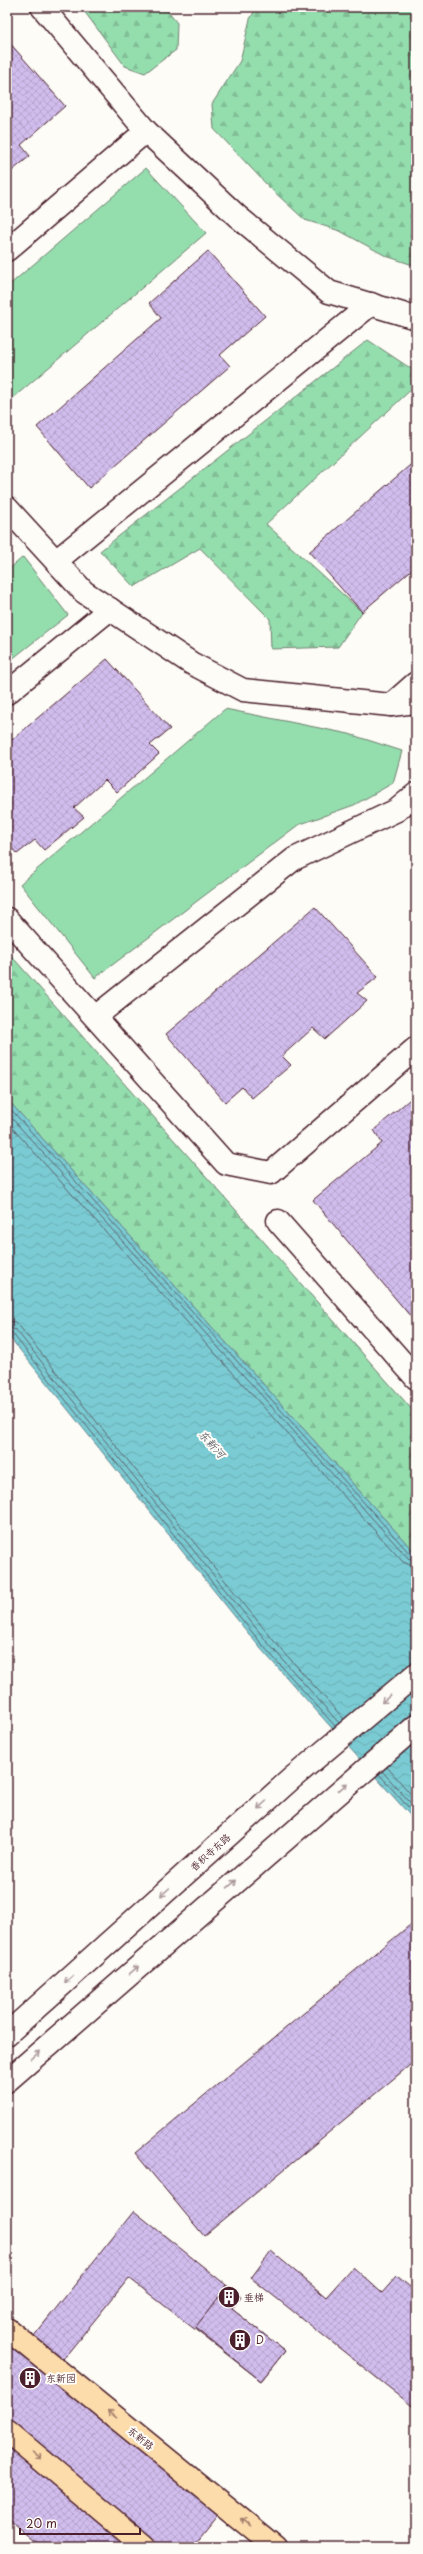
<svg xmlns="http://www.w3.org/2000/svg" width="423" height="2554" font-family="'Playpen Sans','LXGW WenKai TC',sans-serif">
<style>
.green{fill:#94deae;stroke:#6f7e6c}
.forest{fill:url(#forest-firs);stroke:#6f7e6c}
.water{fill:url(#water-waves);stroke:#678690}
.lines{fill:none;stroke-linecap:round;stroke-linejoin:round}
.shore{stroke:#5d646e;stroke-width:1}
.building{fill:url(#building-cross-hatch);stroke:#4a1f2b}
.service-casing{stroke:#4a1f2b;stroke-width:25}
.minor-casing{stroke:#4a1f2b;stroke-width:25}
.secondary-casing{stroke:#4a1f2b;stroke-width:25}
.primary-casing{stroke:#4a1f2b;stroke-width:25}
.service{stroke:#fdfcf7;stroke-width:22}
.minor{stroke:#fdfcf7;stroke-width:22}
.secondary{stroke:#fdfcf7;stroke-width:22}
.primary{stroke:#fddcac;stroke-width:22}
.oneway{stroke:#ac999b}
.oneway2{stroke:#a47e6c}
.labels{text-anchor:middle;stroke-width:4;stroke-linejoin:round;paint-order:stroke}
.street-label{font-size:10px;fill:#4a1f2b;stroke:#fdfcf7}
.poi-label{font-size:10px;fill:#4a1f2b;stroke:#fdfcf7;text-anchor:start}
.water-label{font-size:11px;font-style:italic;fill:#5b5b66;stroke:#fdfcf7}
</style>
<defs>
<pattern id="forest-firs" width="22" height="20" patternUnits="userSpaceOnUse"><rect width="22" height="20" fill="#94deae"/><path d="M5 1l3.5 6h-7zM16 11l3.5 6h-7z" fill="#81be96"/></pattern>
<pattern id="water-waves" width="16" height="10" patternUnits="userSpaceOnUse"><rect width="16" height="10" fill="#7acbd3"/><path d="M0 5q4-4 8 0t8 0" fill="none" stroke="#6baeb5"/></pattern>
<pattern id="building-cross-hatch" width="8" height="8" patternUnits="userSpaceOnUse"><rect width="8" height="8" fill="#d1bded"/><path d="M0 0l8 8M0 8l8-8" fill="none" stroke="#b5a2cb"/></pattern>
</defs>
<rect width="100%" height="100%" fill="#fdfcf7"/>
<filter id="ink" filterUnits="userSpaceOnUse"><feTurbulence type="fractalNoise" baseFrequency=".025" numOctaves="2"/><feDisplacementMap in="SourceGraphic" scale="8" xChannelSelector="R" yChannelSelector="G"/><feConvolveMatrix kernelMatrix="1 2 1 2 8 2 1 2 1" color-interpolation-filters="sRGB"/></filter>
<g filter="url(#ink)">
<g class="green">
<path d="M146,168l60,65 -193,165 -6,-7v-104z"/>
<path d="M23,557l45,58 -61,48v-92z"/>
<path d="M225,709l124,25 53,17 -9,32 -39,22 -56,20 -203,153 -75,-94z"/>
</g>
<g class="forest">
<path d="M81,7h83l13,16 -1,27 -31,23 -20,-7z"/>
<path d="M257,7h159v259l-30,-10 -46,-25 -35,-11 -35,-32 -56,-59 -2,-25 28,-43 10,-42z"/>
<path d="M368,340l48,32v13l-150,139 96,88 -24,35 -67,2 -1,-30 -70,-71 -66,39 -34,-36z"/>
<path d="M7,951l409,463v140l-409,-455z"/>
</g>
<path class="water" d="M7,1099l409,455v268l-155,-173 -254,-315z"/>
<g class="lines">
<g class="shore">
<path d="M7,1105l404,450 5,1"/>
<path d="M7,1113l401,445 8,3"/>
<path d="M7,1122l396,440 13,5"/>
<path d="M7,1321l8,1 5,5 253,313 71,79"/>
<path d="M7,1327l9,3 252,313 71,80"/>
<path d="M7,1332l5,1 252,314 71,79"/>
<path d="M387,1767l29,33"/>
<path d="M382,1771l34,38"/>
<path d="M379,1774l37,42"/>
</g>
</g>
<g class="building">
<path d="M8,41l57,65 -44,39 9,11 -23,19z"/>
<path d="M208,251l57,65 -45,39 10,11 -141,122 -52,-61 124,-109 -12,-15z"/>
<path d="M416,460v106l-54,46 -53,-60z"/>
<path d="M107,659l63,70 -20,16 9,9 -42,38 -12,-12 -31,28 10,9 -40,33 -9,-10 -18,14 -10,-11v-99z"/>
<path d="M315,907l63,70 -21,16 10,8 -42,38 -12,-11 -31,28 9,9 -39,33 -10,-11 -17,15 -59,-68z"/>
<path d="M416,1094v229l-103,-123 69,-57 -8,-13z"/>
<path d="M410,1925l6,6v129l-212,176 -69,-83z"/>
<path d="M134,2211l92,74 -8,13 67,53 -24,30 -132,-103 -79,97 178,127 -36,45h-151l-34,-29v-177l14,11z"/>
<path d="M271,2251l55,46 27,-30 29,26 15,-17 19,16v117l-165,-131z"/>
<path d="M226,2285l15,11 -9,13 -14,-11z"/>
<path d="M218,2298l67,53 -24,30 -66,-53z"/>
</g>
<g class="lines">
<g class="service-casing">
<g id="service">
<path d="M7,250l139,-119"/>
<path d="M7,508l77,84 107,71 52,27 148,15 25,-3"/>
<path d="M56,561l315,-257"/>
<path d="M7,693l103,-84"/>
<path d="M391,705l25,-22"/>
<path d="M7,919l219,245 45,9 145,-125"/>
<path d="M95,1017l199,-158 103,-49 19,-16"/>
<path d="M278,1221l138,157"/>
</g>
</g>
<g class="minor-casing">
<path id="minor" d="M42,7l104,124 91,85 92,76 87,26"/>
</g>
<g class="secondary-casing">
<g id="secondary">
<path d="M7,2034l284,-255 125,-105"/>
<path d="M7,2081l409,-355"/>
</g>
</g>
<g class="primary-casing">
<g id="primary">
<path d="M7,2329l268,218"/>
<path d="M7,2431l138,116"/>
</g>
</g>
<use href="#service" class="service"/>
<use href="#minor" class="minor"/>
<use href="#secondary" class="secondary"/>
<use href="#primary" class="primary"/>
</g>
<defs><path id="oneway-shaft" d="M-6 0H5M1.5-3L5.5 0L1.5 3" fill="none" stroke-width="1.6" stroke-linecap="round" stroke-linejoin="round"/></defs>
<g class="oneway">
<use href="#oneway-shaft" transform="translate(386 1699) rotate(140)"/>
<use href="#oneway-shaft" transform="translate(343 1787) rotate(-41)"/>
<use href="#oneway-shaft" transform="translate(262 1805) rotate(138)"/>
<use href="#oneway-shaft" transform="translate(232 1884) rotate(-41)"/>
<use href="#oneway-shaft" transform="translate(165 1892) rotate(138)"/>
<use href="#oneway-shaft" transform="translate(134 1970) rotate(-41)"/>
<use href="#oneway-shaft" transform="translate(69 1979) rotate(138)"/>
<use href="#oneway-shaft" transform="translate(36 2055) rotate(-41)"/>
</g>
<g class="oneway2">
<use href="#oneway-shaft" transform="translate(112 2414) rotate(-141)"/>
<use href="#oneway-shaft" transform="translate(37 2456) rotate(40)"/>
<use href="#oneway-shaft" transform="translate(245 2522) rotate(-141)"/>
</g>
</g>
<defs>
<g id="building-disc" transform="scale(1.15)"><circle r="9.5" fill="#4a1f2b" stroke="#fdfcf7"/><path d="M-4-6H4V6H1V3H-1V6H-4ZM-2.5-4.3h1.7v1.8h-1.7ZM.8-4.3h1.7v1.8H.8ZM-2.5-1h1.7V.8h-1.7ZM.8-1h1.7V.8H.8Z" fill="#fff"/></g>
</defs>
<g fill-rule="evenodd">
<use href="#building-disc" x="229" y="2297"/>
<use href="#building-disc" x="240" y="2340"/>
<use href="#building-disc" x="30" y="2378"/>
</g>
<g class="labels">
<g class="street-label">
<text transform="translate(210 1852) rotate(-42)" y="4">香积寺东路</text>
<text transform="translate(141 2438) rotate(39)" y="4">东新路</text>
</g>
<g class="poi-label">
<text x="244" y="2301">垂梯</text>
<text x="256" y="2344">D</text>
<text x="46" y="2382">东新园</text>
</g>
<g class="water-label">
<text transform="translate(212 1444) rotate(48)" y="4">东新河</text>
</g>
</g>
<rect width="423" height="2554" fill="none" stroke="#fdfcf7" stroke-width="24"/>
<rect x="12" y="12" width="399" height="2530" fill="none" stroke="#4a1f2b" stroke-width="1.5" filter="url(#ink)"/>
<path d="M20 2528v6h120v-6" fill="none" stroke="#4a1f2b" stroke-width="2"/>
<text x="26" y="2528" font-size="12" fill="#4a1f2b" stroke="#fdfcf7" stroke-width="3" paint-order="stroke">20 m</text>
</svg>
